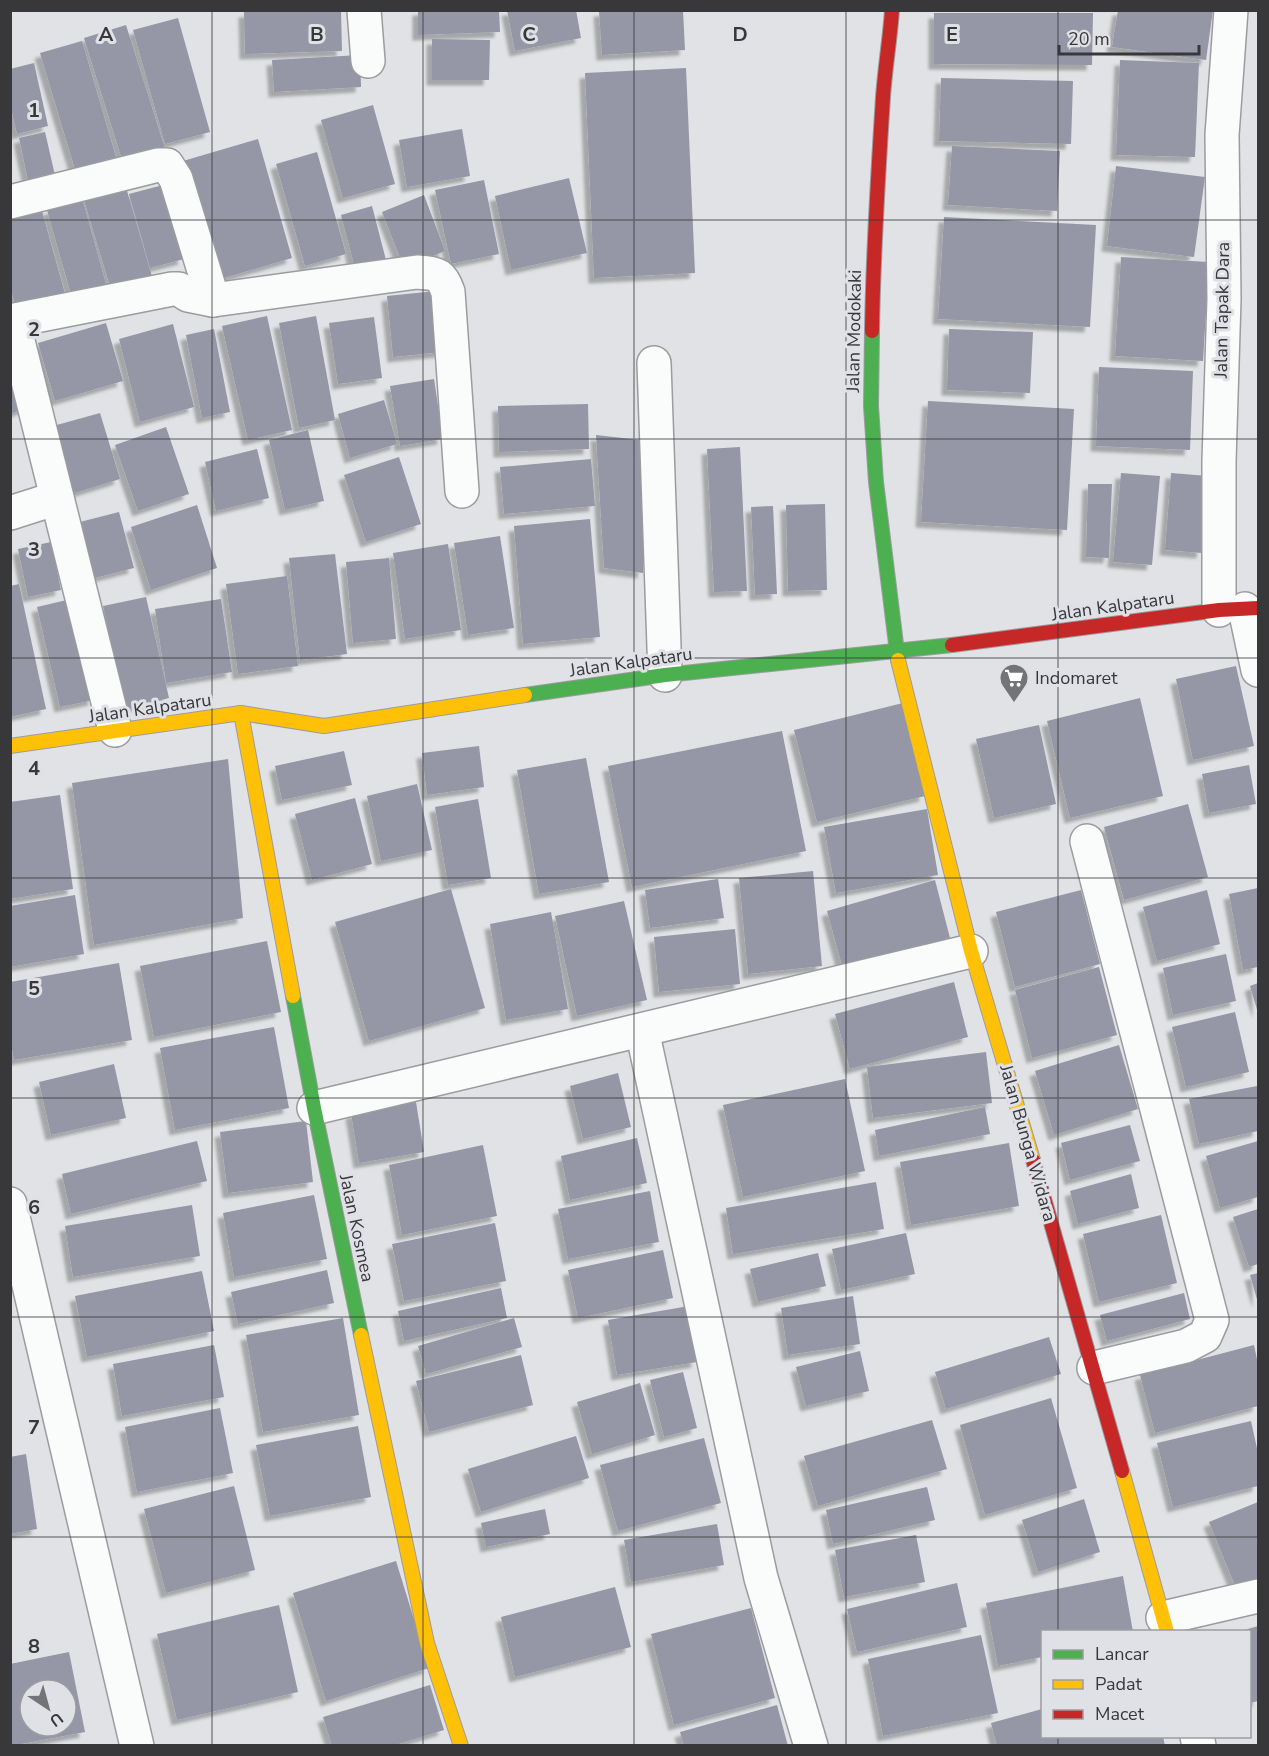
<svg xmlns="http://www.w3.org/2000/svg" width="1269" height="1756" font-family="'Nunito Sans',sans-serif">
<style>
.building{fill:#9596a6;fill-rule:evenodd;filter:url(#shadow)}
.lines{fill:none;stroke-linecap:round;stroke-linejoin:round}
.street-casing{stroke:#9c9c9f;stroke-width:36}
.fast-casing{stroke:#9c9c9f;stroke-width:16}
.slow-casing{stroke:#9c9c9f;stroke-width:16}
.jam-casing{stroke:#9c9c9f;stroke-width:16}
.street{stroke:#fafbfb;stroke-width:33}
.fast{stroke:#4caf50;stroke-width:14}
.slow{stroke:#ffc107;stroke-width:14}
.jam{stroke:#c62828;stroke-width:14}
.grid{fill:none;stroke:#38383a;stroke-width:1.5;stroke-opacity:0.55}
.labels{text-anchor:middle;stroke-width:6;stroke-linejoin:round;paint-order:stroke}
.street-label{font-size:18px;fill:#38383a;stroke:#e0e1e6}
.poi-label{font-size:18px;fill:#38383a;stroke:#e0e1e6;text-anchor:start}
.grid-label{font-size:20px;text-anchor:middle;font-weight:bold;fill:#38383a;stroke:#e0e1e6;stroke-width:6;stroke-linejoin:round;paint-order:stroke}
</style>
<defs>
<filter id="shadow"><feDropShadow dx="-5.5" dy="5.5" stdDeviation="1.5" flood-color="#0004"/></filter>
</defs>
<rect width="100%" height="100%" fill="#e1e2e5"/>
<g class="building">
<path d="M290,10h51l1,41 -97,3 -1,-42z"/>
<path d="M418,10h81l1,22 -82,3z"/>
<path d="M507,10h69l5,28 -66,13z"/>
<path d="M683,10l2,40 -83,5 -3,-44z"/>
<path d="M1118,10h95l-7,50 -94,-13z"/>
<path d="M934,13h159l-1,52 -158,-1z"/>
<path d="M178,18l32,114 -45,12 -32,-114z"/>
<path d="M126,25l40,127 -42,14 -40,-128z"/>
<path d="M432,39l58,1 -1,40h-57z"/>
<path d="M82,41l36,123 -41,12 -37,-123z"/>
<path d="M360,55l1,32 -87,5 -2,-32z"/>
<path d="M1120,60l79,3 -4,94 -79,-2z"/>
<path d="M34,63l14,63 -31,8 -7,-30v-35z"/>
<path d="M686,68l9,205 -101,5 -9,-205z"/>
<path d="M941,78l132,3 -2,63 -132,-3z"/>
<path d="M373,105l22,79 -52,14 -22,-78z"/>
<path d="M462,129l8,47 -63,11 -8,-47z"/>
<path d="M45,132l12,52 -27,6 -11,-52z"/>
<path d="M258,139l34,119 -75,22 -34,-119z"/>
<path d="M952,146l108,5 -3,60 -109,-6z"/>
<path d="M317,152l29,102 -41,12 -29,-102z"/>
<path d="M1116,166l89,11 -11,80 -87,-11z"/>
<path d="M569,178l18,75 -76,17 -16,-74z"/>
<path d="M484,180l15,74 -48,10 -16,-74z"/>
<path d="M125,184l28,96 -41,13 -29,-96z"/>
<path d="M163,185l21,74 -34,9 -21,-74z"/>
<path d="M424,195l21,56 -41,17 -22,-56z"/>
<path d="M83,201l24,87 -35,10 -25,-88z"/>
<path d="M372,206l15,58 -31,8 -15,-57z"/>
<path d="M42,211l25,90 -49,14 -8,-28v-67z"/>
<path d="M944,217l152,8 -6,102 -152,-8z"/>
<path d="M1121,257l88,5 -6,99 -88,-5z"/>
<path d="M436,291l6,61 -49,5 -6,-61z"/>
<path d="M267,316l25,114 -44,10 -26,-114z"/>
<path d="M316,316l19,104 -36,8 -20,-105z"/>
<path d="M374,317l8,61 -44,6 -9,-61z"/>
<path d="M106,323l17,58 -68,20 -17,-58z"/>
<path d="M173,324l21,83 -54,15 -21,-83z"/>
<path d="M214,329l16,83 -28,6 -16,-83z"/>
<path d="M949,329l84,3 -3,61 -83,-3z"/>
<path d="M10,362l16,46 -16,6z"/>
<path d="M1099,367l94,4 -3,79 -94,-4z"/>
<path d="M434,379l9,60 -43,7 -10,-60z"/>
<path d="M384,400l13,44 -47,14 -12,-44z"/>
<path d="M928,401l146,8 -7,121 -146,-8z"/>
<path d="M588,404l1,45 -90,3 -1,-46z"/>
<path d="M100,413l20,66 -55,17 -19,-68z"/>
<path d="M166,427l23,67 -51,17 -23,-66z"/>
<path d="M308,430l16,71 -39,9 -16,-70z"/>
<path d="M596,435l44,5 4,112 -1,21 -39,-5z"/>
<path d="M740,447l7,144 -33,1 -7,-143z"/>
<path d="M257,449l12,49 -53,13 -11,-49z"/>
<path d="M399,457l22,67 -55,18 -22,-67z"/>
<path d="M591,459l4,47 -91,8 -4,-47z"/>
<path d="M1121,473l39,3 -8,89 -39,-3z"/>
<path d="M1171,473l37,3 -6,77 -37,-3z"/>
<path d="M1088,484h24l-3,74 -23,-1z"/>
<path d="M825,504l2,86 -39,1 -2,-86z"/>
<path d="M197,505l20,63 -66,22 -20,-63z"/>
<path d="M773,506l4,88 -22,1 -4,-88z"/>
<path d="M119,512l15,56 -43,11 -15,-56z"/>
<path d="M590,519l10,118 -77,7 -9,-118z"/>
<path d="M500,536l14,92 -46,7 -14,-92z"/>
<path d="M51,542l10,48 -33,7 -10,-48z"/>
<path d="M448,544l13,86 -56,9 -12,-86z"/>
<path d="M335,554l12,100 -47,6 -11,-102z"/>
<path d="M389,558l7,81 -43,4 -7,-81z"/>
<path d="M287,576l11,90 -60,8 -12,-90z"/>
<path d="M19,584l27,125 -36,8v-131z"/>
<path d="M146,597l23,101 -43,11 -23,-103z"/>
<path d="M71,599l23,101 -34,7 -23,-100z"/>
<path d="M221,599l11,73 -66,11 -11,-74z"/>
<path d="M1236,666l18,80 -61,14 -17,-81z"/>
<path d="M1140,698l23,98 -93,22 -23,-97z"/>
<path d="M903,703l22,93 -108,26 -23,-92z"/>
<path d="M1039,725l17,79 -62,14 -18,-79z"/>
<path d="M782,731l24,120 -174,36 -24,-121z"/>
<path d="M479,746l5,41 -57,8 -5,-42z"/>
<path d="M344,751l8,34 -70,15 -7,-34z"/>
<path d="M586,758l23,124 -70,12 -22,-124z"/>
<path d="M228,759l15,159 -149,27 -22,-162z"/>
<path d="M1249,765l7,39 -47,9 -7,-39z"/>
<path d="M417,784l15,66 -51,11 -14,-65z"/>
<path d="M60,795l13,94 -63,10v-97z"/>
<path d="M355,798l17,66 -60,16 -17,-66z"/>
<path d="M478,799l13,79 -43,7 -13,-78z"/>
<path d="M1188,804l20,73 -84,23 -20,-73z"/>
<path d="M927,809l11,66 -102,18 -12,-66z"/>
<path d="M813,871l9,95 -74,8 -9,-96z"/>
<path d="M718,879l6,39 -74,10 -5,-38z"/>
<path d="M935,880l15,58 -107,31 -16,-58z"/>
<path d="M1258,888v79l-15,3 -14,-76z"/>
<path d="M451,889l34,119 -116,33 -34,-119z"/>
<path d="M1081,890l19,74 -85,23 -19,-75z"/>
<path d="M1207,890l13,54 -63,17 -14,-54z"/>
<path d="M75,895l9,59 -74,13v-61z"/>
<path d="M624,901l23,99 -70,16 -22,-100z"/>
<path d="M551,912l17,97 -62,11 -16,-96z"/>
<path d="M735,929l5,55 -81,8 -5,-55z"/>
<path d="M267,941l14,71 -127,25 -14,-71z"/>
<path d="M1226,954l10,47 -63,14 -10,-47z"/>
<path d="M119,963l13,77 -118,20 -4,-22v-56z"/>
<path d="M1099,967l18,68 -85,23 -17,-68z"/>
<path d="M954,982l14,55 -118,32 -15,-55z"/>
<path d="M1258,983v30l-8,-27z"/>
<path d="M1235,1012l14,60 -63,15 -14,-60z"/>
<path d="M274,1027l15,81 -114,22 -15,-82z"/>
<path d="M1119,1045l19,64 -84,26 -19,-64z"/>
<path d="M986,1052l6,51 -119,15 -6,-51z"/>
<path d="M114,1064l12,54 -75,17 -12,-53z"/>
<path d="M618,1073l13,54 -48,12 -13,-53z"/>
<path d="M845,1079l20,92 -122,26 -20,-92z"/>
<path d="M1257,1086l1,45 -59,13 -10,-45z"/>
<path d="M416,1102l8,50 -65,11 -8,-50z"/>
<path d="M985,1107l5,27 -111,22 -4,-26z"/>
<path d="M306,1121l7,61 -85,11 -8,-61z"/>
<path d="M1130,1125l10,36 -70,19 -9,-37z"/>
<path d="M637,1138l10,45 -77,17 -9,-44z"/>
<path d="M197,1141l10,40 -136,33 -9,-40z"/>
<path d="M1258,1141v56l-38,11 -14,-52z"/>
<path d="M1009,1143l10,63 -108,19 -11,-63z"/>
<path d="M483,1145l14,71 -95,19 -13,-70z"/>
<path d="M1131,1174l8,34 -61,16 -8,-33z"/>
<path d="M876,1182l8,47 -151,25 -7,-46z"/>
<path d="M650,1191l9,51 -91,17 -10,-50z"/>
<path d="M314,1195l13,64 -93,18 -11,-64z"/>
<path d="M192,1205l8,51 -127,21 -8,-51z"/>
<path d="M1258,1209v55l-9,3 -16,-50z"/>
<path d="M1161,1215l16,68 -78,19 -16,-68z"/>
<path d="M495,1223l11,58 -102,20 -12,-57z"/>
<path d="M906,1233l9,41 -74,16 -9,-41z"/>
<path d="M663,1250l10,48 -95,20 -10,-48z"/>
<path d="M818,1253l8,33 -68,16 -8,-33z"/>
<path d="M327,1270l7,33 -96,21 -7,-32z"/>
<path d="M202,1271l12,60 -127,26 -12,-61z"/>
<path d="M1258,1273v30l-8,-28z"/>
<path d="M501,1288l6,30 -103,23 -6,-30z"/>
<path d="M1184,1293l6,26 -83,22 -7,-26z"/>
<path d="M853,1296l7,48 -72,11 -7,-47z"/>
<path d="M689,1306l8,56 -80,13 -9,-55z"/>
<path d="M343,1318l16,97 -96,17 -17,-97z"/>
<path d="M514,1318l8,29 -96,27 -8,-28z"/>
<path d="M1049,1337l12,37 -115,35 -11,-37z"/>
<path d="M214,1345l10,52 -102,19 -9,-52z"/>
<path d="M1254,1345l4,19v42l-103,27 -15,-58z"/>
<path d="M860,1351l9,40 -63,15 -10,-39z"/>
<path d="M521,1355l12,50 -104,27 -13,-51z"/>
<path d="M683,1372l14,56 -33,9 -14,-57z"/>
<path d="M640,1383l15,52 -63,19 -15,-52z"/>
<path d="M1051,1398l26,90 -92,27 -25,-90z"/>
<path d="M220,1408l13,65 -96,19 -12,-65z"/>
<path d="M932,1420l15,49 -129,37 -14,-50z"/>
<path d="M1251,1421l7,32v33l-85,21 -16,-64z"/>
<path d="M358,1426l13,71 -101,19 -14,-71z"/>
<path d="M576,1436l13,42 -108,34 -13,-43z"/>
<path d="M704,1438l17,65 -103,28 -18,-66z"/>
<path d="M26,1454l11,75 -27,5v-77z"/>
<path d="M234,1486l21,84 -89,23 -22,-84z"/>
<path d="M927,1487l8,33 -102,24 -7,-34z"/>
<path d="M1084,1499l16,53 -62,20 -16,-52z"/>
<path d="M1258,1502v83l-20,8 -29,-71z"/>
<path d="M545,1509l5,25 -64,13 -5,-24z"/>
<path d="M717,1524l7,41 -93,17 -7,-42z"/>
<path d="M916,1535l9,47 -81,15 -9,-47z"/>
<path d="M396,1561l33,107 -103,33 -33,-108z"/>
<path d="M1123,1576l10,56h-91v25l-44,9 -12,-63z"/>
<path d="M957,1583l10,44 -110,25 -10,-43z"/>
<path d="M615,1587l16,60 -116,30 -14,-60z"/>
<path d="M279,1605l19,87 -121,28 -20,-86z"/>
<path d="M751,1608l24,90 -101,27 -23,-91z"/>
<path d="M1258,1626v75l-8,2v-71l-9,-1z"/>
<path d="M981,1635l17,78 -115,23 -15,-77z"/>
<path d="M69,1652l16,80 -75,14v-82zM30,1690h36v36h-36z"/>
<path d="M430,1685l14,45 -52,16h-60l-9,-29z"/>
<path d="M777,1705l11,41h-104l-4,-14z"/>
<path d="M1042,1709v27h121l2,10h-168l-6,-23z"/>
</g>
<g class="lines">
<g class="street-casing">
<g id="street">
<path d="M364,10l4,51"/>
<path d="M10,202l148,-37h9l9,14 37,121"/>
<path d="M10,321l162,-32h7l9,6 25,5 204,-28c19,2 24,0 31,20l14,199"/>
<path d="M13,321l102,409"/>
<path d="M654,363l11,312"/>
<path d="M10,513l47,-15"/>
<path d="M1245,609l13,61"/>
<path d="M1219,610v-149l5,-162 -2,-164 9,-125"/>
<path d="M1087,841l125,479 -7,16 -19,10 -92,22"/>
<path d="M642,1030l119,548 50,168"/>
<path d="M314,1108l657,-157"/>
<path d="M10,1204l127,542"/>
<path d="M1163,1618l95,-22"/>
<path d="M1197,1736l2,10"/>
</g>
</g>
<g class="fast-casing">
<g id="fast">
<path d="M872,331l-1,75 5,76 22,178"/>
<path d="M525,695l140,-20 287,-30"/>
<path d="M293,996l21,112 47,227"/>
</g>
</g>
<g class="slow-casing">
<g id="slow">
<path d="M898,660l73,291 62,209"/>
<path d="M241,713l52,283"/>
<path d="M10,746l231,-33 83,13 201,-31"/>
<path d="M361,1335l66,308 34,103"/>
<path d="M1122,1471l45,161"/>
</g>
</g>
<g class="jam-casing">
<g id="jam">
<path d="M872,331c1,-78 6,-156 11,-234 2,-29 7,-58 9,-87"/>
<path d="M952,645l267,-35 39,-2"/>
<path d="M1033,1160l89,311"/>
</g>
</g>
<use href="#street" class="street"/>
<use href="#fast" class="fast"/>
<use href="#slow" class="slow"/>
<use href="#jam" class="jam"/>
</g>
<path class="grid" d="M212,10v1736M423,10v1736M634,10v1736M846,10v1736M1058,10v1622M10,220h1248M10,439h1248M10,658h1248M10,878h1248M10,1098h1248M10,1317h1248M10,1537h1248M1058,1736v10"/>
<defs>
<g id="supermarket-pin" transform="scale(1.5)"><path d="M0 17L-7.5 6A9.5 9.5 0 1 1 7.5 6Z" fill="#737476" stroke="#e0e1e6"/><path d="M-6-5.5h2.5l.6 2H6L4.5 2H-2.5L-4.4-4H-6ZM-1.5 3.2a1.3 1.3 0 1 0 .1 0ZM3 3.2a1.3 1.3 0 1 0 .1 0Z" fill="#fff"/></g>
</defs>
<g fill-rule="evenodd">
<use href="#supermarket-pin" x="1014" y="678"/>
</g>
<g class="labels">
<g class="street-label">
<text transform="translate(1222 310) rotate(-89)" y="6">Jalan Tapak Dara</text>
<text transform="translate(854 331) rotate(-89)" y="6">Jalan Modokaki</text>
<text transform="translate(1113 606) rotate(-8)" y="6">Jalan Kalpataru</text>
<text transform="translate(631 662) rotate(-8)" y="6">Jalan Kalpataru</text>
<text transform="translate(150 708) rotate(-8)" y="6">Jalan Kalpataru</text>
<text transform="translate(1028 1143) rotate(74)" y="6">Jalan Bunga Widara</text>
<text transform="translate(357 1228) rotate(78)" y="6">Jalan Kosmea</text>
</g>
<g class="poi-label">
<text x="1035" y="684">Indomaret</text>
</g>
</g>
<g class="grid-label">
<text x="106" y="41">A</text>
<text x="317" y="41">B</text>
<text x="529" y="41">C</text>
<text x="740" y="41">D</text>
<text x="952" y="41">E</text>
<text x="34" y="117">1</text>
<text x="34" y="336">2</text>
<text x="34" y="556">3</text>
<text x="34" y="775">4</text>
<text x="34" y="995">5</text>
<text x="34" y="1214">6</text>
<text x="34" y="1434">7</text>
<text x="34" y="1653">8</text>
</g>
<rect width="1269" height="1756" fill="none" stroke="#38383a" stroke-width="24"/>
<rect x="1041" y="1630" width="210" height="108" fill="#e0e1e6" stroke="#9d9da1" stroke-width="1.5"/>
<rect x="1053" y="1650" width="30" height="9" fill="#4caf50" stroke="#9d9da1" stroke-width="1.5"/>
<text x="1095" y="1660" font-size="18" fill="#38383a">Lancar</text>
<rect x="1053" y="1680" width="30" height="9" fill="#ffc107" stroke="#9d9da1" stroke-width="1.5"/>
<text x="1095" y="1690" font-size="18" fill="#38383a">Padat</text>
<rect x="1053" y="1710" width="30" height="9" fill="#c62828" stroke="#9d9da1" stroke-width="1.5"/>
<text x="1095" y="1720" font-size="18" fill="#38383a">Macet</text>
<g transform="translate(48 1708) rotate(144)"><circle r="28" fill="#e0e1e6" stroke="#9d9da1" stroke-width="1.5"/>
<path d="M0-4.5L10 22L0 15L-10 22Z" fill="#737476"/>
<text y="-9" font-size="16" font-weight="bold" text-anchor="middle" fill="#38383a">U</text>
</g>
<path d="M1059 45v9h140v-9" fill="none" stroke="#38383a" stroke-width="3"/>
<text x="1068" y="45" font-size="18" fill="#38383a" stroke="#e0e1e6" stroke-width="4.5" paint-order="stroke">20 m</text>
</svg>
